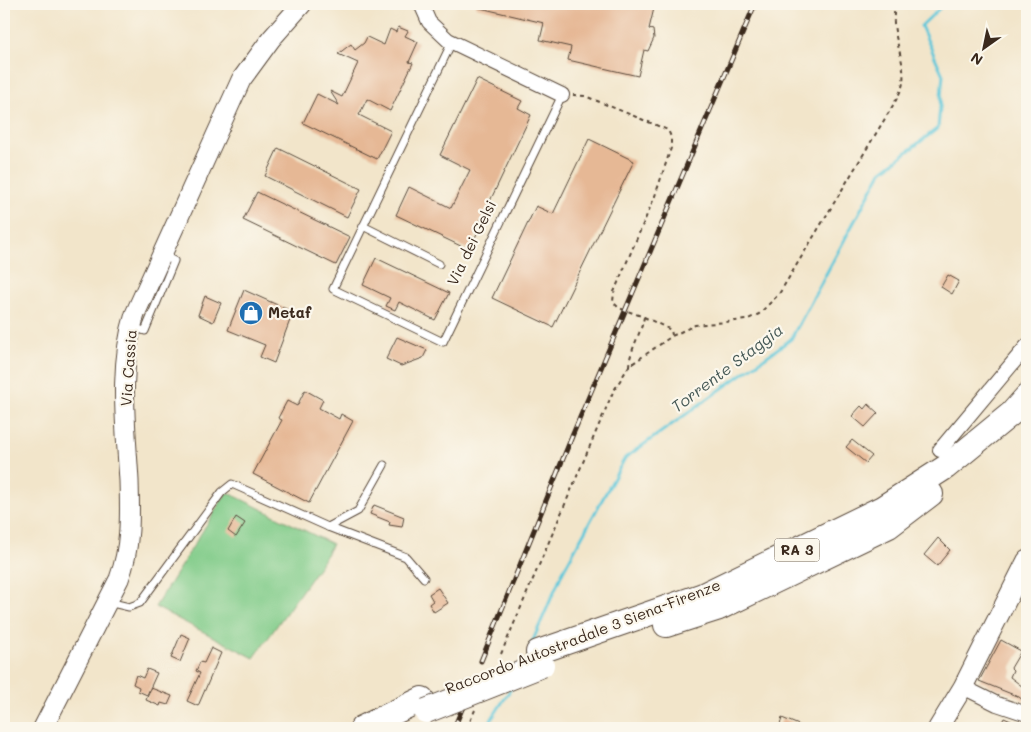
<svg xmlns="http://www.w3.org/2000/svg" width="1031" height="732" font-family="Mali,sans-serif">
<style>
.green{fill:#82cc8a;stroke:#5e7b54}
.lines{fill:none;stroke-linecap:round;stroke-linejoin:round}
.stream{stroke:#5fc8da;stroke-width:3}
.building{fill:#e6b895}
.service-casing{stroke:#564638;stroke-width:9}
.minor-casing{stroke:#564638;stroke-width:16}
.secondary-casing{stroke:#564638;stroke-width:21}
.motorway-casing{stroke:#564638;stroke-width:26}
.path{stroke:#564638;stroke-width:2;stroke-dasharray:4 4;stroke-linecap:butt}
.service{stroke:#fff;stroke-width:7}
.minor{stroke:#fff;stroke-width:14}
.secondary{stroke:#fff;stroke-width:19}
.motorway{stroke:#fff;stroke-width:24}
.rail-casing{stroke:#3b2a1e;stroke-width:5}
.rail{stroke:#fbf7ec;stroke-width:3;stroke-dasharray:9;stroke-linecap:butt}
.motorway-bridge-casing{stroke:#564638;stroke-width:26;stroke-linecap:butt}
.motorway-bridge{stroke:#fff;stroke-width:24}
.labels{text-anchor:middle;stroke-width:4.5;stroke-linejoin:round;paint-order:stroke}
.shield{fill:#fbf7ec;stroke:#75685c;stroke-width:1}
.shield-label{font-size:14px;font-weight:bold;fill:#3b2a1e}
.street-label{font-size:15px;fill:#3b2a1e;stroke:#fbf7ec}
.poi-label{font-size:15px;font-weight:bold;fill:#3b2a1e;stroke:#fbf7ec;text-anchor:start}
.water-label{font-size:16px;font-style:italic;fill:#465956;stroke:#fbf7ec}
</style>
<rect width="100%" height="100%" fill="#fbf7ec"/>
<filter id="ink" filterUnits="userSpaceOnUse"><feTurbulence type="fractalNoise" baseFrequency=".02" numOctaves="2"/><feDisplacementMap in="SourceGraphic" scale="10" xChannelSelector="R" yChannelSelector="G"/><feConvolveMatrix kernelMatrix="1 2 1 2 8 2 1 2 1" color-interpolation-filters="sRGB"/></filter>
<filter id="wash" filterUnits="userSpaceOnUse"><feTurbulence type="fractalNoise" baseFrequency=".0096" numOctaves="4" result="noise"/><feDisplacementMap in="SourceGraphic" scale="20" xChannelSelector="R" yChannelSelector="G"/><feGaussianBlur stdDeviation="1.12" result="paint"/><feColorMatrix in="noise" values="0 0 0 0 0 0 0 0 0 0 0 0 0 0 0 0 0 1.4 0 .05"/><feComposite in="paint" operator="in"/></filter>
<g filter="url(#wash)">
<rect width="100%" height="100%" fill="#f2e5ca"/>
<path class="green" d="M227,492l105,52 -12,21 -66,93 -99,-51z"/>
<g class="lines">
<g class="stream">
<path d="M531,645l32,-74 62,-113 166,-119 90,-167 57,-44 5,-53 -22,-49 23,-22"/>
<path d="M486,728l26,-41"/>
</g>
</g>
<g id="blocks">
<g class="building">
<path d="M476,4h179l-6,25 4,1 1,8 -6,13 -4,-1 -6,26 -70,-16 3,-13 -31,-7 4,-17 -68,-16z"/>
<path d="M398,27l10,4 -3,5 13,6 -9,20 4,1 -23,48 -23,-12 -8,16 32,16 -14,28 -74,-36 14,-29 22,11 -9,-14 12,6 16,-34 -20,-9 13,-10 4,6 9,-7 3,-6 17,8 6,-16 6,3z"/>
<path d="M477,79l45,22 -4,7 13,7 -51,107 2,1 -13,27 -73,-35 13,-28 42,21 19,-38 -30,-15z"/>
<path d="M589,139l45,22 -81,166 -61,-29 44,-92 17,8z"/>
<path d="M278,148l83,41 -14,28 -82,-41z"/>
<path d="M257,192l93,45 -14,28 -93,-45z"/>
<path d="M376,258l73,35 -14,27 -36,-18 -4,8 -9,-4 4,-8 -27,-13z"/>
<path d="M948,275l11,6 -7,13 -11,-7z"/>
<path d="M244,290l49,22 -19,51 -14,-6 5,-12 -37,-15z"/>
<path d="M205,296l16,7 -8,19 -15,-7z"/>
<path d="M397,337l30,13 -4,8 -22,8 -15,-7z"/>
<path d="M305,390l18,10 -4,8 20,11 2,-5 12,7 -44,82 -56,-29 29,-54 -4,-2 9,-17 10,5z"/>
<path d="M868,404l10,9 -13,14 -13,-11 9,-10 3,3z"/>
<path d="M852,440l20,16 -6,7 -20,-16z"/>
<path d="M374,505l30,12 -2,10 -13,-2 1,-3 -20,-8z"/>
<path d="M236,517l9,6 -9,14 -8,-6z"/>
<path d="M938,538l12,12 -13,16 -13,-11z"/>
<path d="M438,588l10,15 -14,9 -5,-8 4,-3 -4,-7z"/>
<path d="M181,634l9,4 -10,24 -9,-4z"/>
<path d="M1001,640l20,11 -10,17 2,2 -3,7 17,13 -3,11 -5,-4 -40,-16z"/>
<path d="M211,648l10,5 -23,53 -11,-5 13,-28 -4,-2 4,-9 4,1z"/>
<path d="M147,669l10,4 -10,22 -9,-4 1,-4 -6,-3 3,-9 7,3z"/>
<path d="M151,688l21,8 -4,9 -7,-2 -1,3 -14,-6z"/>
<path d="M782,718l24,10h-27z"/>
<path d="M1004,718l23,10h-28z"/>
</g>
</g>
</g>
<g filter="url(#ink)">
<use href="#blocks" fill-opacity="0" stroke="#564638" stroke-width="1"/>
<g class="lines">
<g class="service-casing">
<g id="service">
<path d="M452,42l-119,247 110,53 119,-247"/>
<path d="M363,226l76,38"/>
<path d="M132,327l13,4 29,-70 -12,-6"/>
<path d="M328,527l30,-16 26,-46"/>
<path d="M108,602l21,5 11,-4 82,-111 10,-8 96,43 78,30 18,21"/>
</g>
</g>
<g class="minor-casing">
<g id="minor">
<path d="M421,4l8,18 19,18 114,55"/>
<path d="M940,450l87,-104"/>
<path d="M963,687l34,17 30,10"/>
</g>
</g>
<g class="secondary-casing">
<g id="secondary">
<path d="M43,728l76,-149c12,-31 11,-65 10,-98 -3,-54 -11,-114 6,-167l106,-234 30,-41 31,-35"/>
<path d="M938,728l25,-41 64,-127"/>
</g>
</g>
<g class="motorway-casing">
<g id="motorway">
<path d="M666,625l53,-17 170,-82 42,-32"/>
<path d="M538,652l165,-57 179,-87 64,-41 66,-54 15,-17"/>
<path d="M362,728l60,-29"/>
</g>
</g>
<g class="path">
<path d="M573,95l12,1 83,34 3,7v11l-16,48 -41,96 -1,10 6,6 25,9c-3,17 -14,32 -15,49"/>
<path d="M644,317l27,13 1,5"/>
<path d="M501,654l112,-262 16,-26 43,-30 23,-11 51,-5 13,-6 20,-20 116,-192c2,-4 5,-9 7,-15 7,-25 -15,-56 -6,-83"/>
<path d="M467,728l8,-18"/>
</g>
<use href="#service" class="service"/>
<use href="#minor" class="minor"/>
<use href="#secondary" class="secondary"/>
<use href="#motorway" class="motorway"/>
<g class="rail-casing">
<g id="rail">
<path d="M481,661l92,-227 182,-430"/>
<path d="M454,728l8,-19"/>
</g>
</g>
<use href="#rail" class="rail"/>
<g class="motorway-bridge-casing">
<path id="motorway-bridge" d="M426,711l116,-46"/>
</g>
<use href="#motorway-bridge" class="motorway-bridge"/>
</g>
</g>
<defs>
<g id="shop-disc" transform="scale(1.25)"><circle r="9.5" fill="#1f6fb2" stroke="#fbf7ec"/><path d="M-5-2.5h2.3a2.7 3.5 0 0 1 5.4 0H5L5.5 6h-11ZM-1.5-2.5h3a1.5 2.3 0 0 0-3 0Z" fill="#fff"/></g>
</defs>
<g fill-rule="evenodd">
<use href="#shop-disc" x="251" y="313"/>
</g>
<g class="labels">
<rect class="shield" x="774.5" y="538.5" width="45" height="23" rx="4"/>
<g class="shield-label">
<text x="797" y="555">RA 3</text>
</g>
<g class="street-label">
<text transform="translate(472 243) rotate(-64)" y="5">Via dei Gelsi</text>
<text transform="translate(129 368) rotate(-86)" y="5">Via Cassia</text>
<text transform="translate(583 637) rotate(-21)" y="5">Raccordo Autostradale 3 Siena-Firenze</text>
</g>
<g class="poi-label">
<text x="268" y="318">Metaf</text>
</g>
<g class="water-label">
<text transform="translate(727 368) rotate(-37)" y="6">Torrente Staggia</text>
</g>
</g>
<rect width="1031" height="732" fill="none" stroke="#fbf7ec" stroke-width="20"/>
<g transform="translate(984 48) rotate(213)" stroke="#fbf7ec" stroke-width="4" paint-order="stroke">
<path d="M0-4L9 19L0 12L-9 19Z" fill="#3b2a1e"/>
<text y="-8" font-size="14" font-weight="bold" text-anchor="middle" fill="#3b2a1e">N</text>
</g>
</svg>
